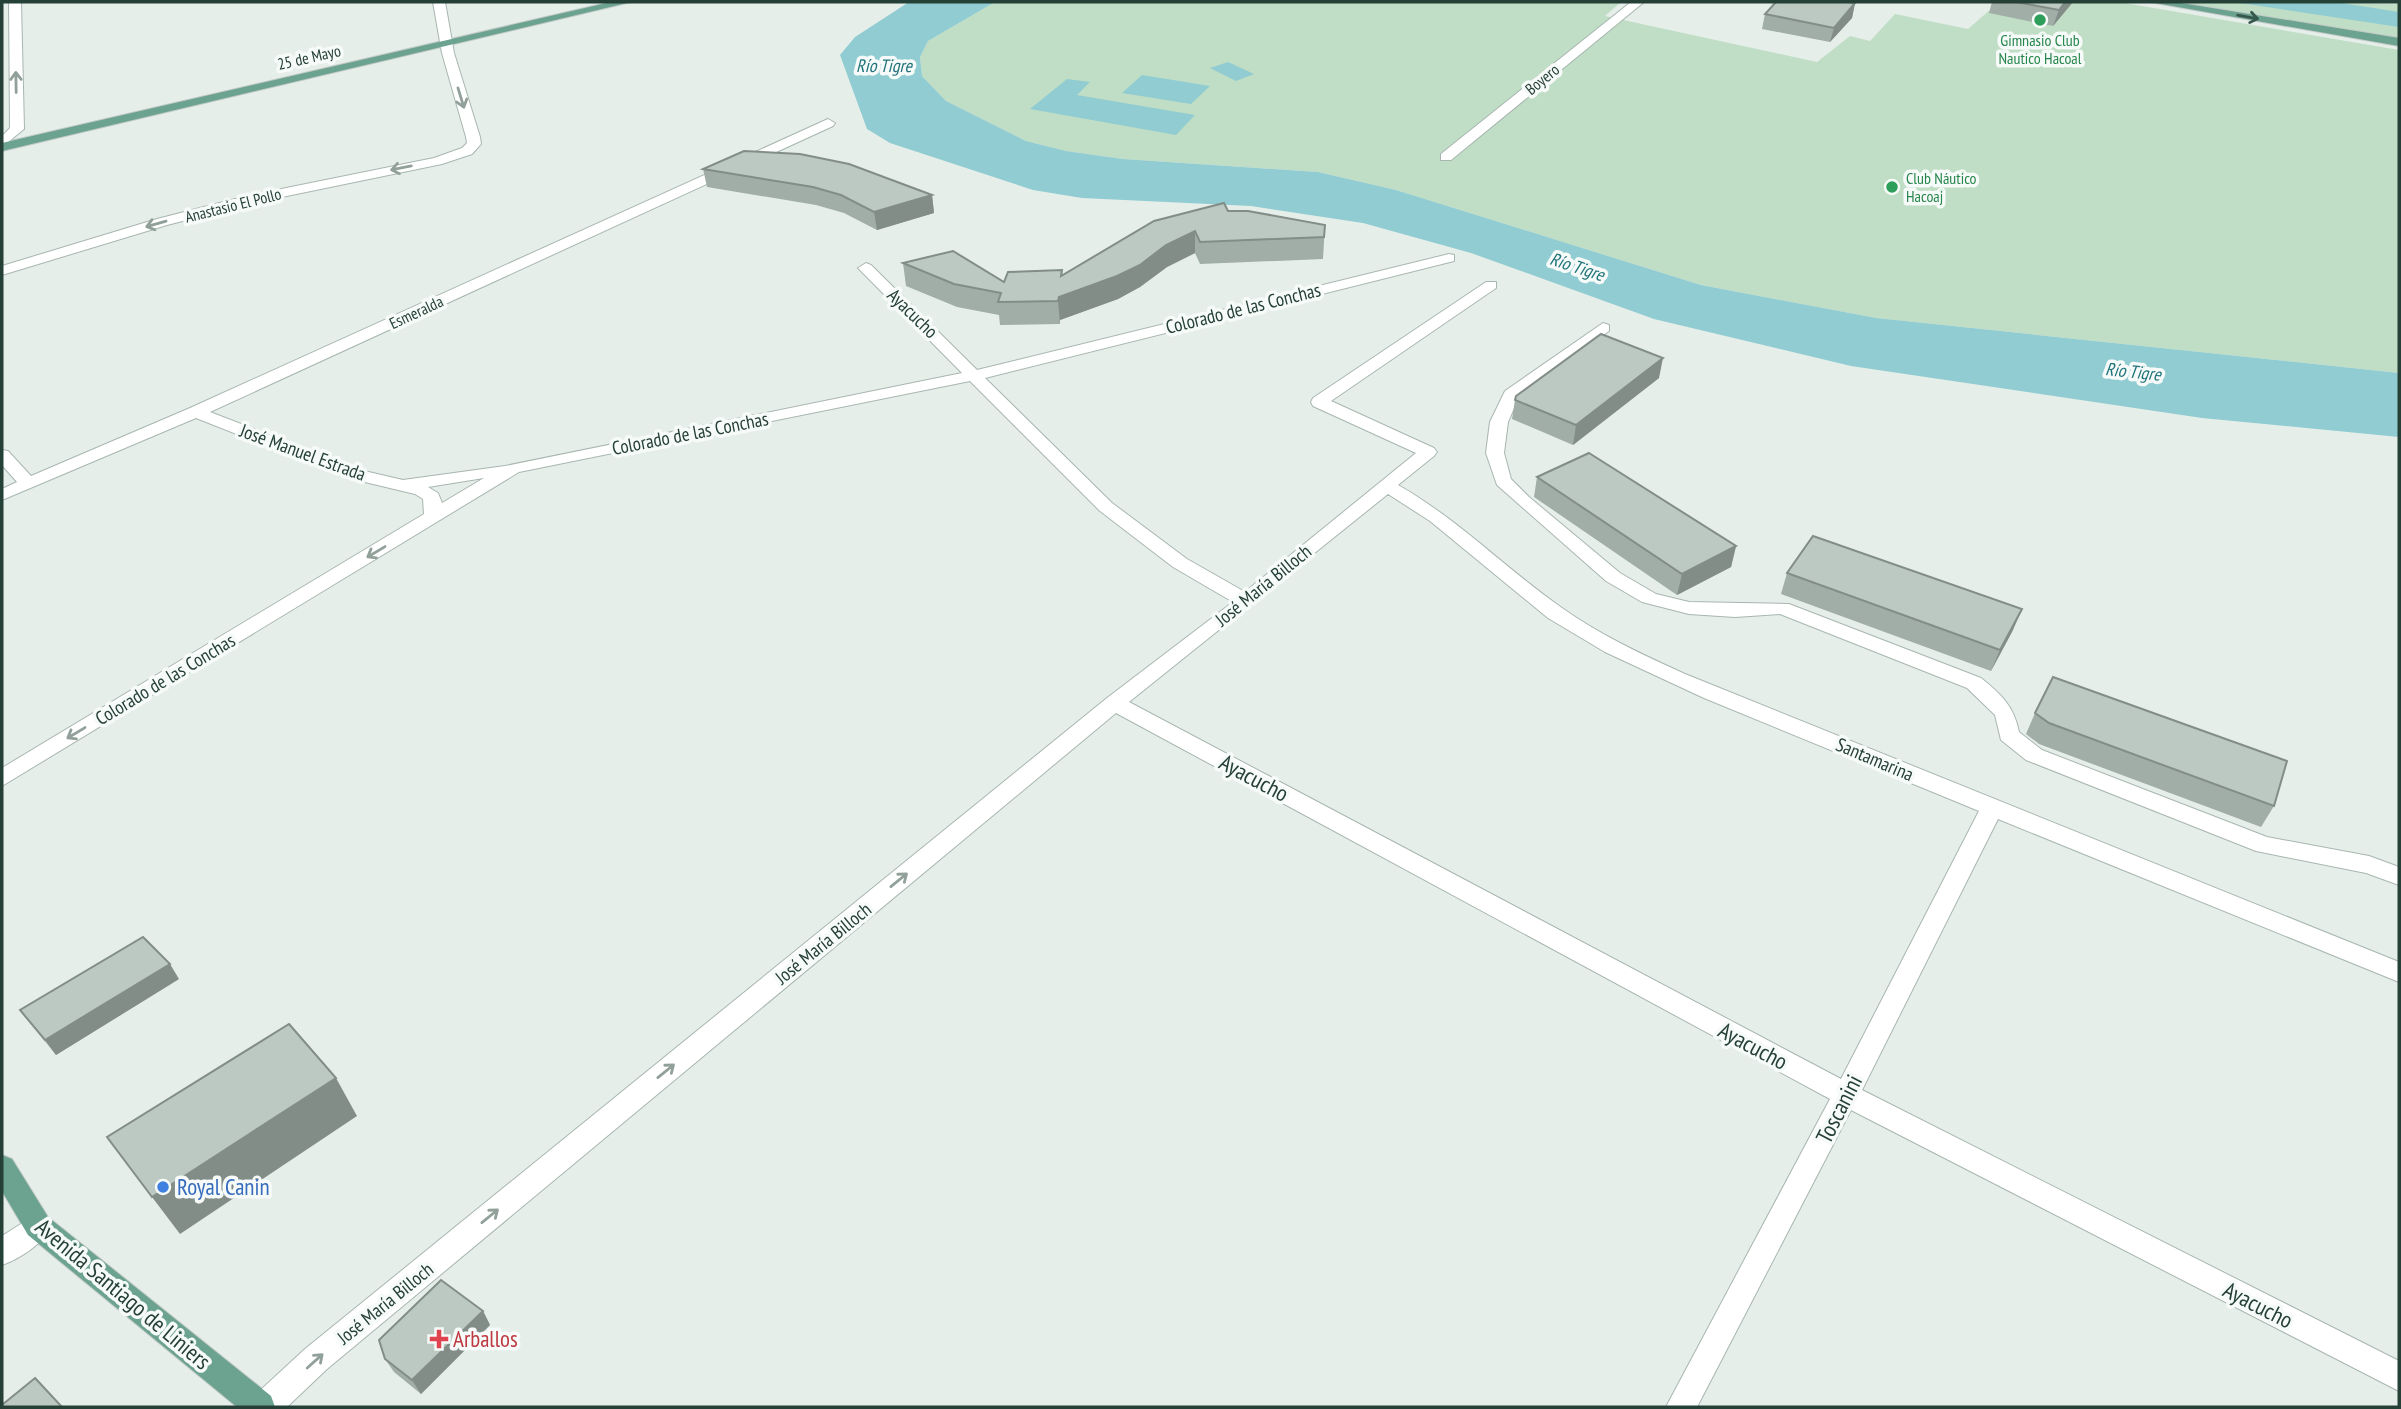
<svg xmlns="http://www.w3.org/2000/svg" width="2401" height="1409" font-family="'PT Sans Narrow',sans-serif">
<style>
.green{fill:#c0dec5}
.water{fill:#90ccd1}
.lines{fill:none;stroke-linecap:round;stroke-linejoin:round}
.minor-casing{stroke:#a8b6b0;stroke-width:2}
.major-casing{stroke:#c2cac7;stroke-width:2}
.minor{fill:#fff;fill-rule:evenodd}
.major{fill:#6ca290;fill-rule:evenodd}
.wall{fill:#a1ada7}
.shaded-wall{fill:#838d88}
.building{fill:#bbc9c2;stroke:#838d88;stroke-width:2}
.oneway{stroke:#37584c}
.oneway2{stroke:#92a09a}
.leisure-dot{fill:#2e9e5b;stroke:#f6faf8;stroke-width:2.5}
.shop-dot{fill:#3f7fe0;stroke:#f6faf8;stroke-width:2.5}
.health-dot{fill:#e0444e;stroke:#f6faf8;stroke-width:2.5}
.labels{text-anchor:middle;stroke-width:7;stroke-linejoin:round;paint-order:stroke}
.far-leisure-label{font-size:16px;fill:#27864d;stroke:#f6faf8}
.far-street-label{font-size:16px;fill:#254036;stroke:#f6faf8}
.far-water-label{font-size:18px;font-style:italic;fill:#20737b;stroke:#f6faf8}
.street-label{font-size:19px;fill:#254036;stroke:#f6faf8}
.near-street-label{font-size:23px;fill:#254036;stroke:#f6faf8}
.near-shop-label{font-size:23px;fill:#366cbe;stroke:#f6faf8;text-anchor:start}
.near-health-label{font-size:23px;fill:#be3a42;stroke:#f6faf8;text-anchor:start}
</style>
<rect width="100%" height="100%" fill="#e6eeea"/>
<g class="green">
<path d="M995,2h626l-16,14 212,46 33,-26 20,5 25,-27 73,15 31,-27h120l280,48v323l-523,-55 -175,-33 -305,-95 -78,-18 -195,-13 -57,-8 -40,-10 -80,-40 -24,-25 -2,-19 8,-16z"/>
<path d="M2172,2l227,2v36z"/>
</g>
<g class="water">
<path d="M909,2h86l-67,39 -8,16 2,19 24,25 80,40 40,10 57,8 195,13 78,18 305,95 175,33 523,55v64l-197,-19 -351,-52 -197,-47 -183,-66 -108,-30 -112,-17 -169,-8 -49,-8 -143,-47 -23,-14 -27,-74 15,-18z"/>
<path d="M2234,2h101l64,10v15z"/>
<path d="M1228,62l26,12 -18,7 -26,-13z"/>
<path d="M1142,75l68,11 -19,18 -69,-11z"/>
<path d="M1067,79l23,3 -13,13 118,20 -19,20 -146,-26z"/>
</g>
<g class="lines">
<g class="minor-casing">
<g id="minor">
<path d="M9,2h12l3,127 -22,18v-11l8,-8z"/>
<path d="M433,2h12l9,51 26,84 1,7 -9,10 -30,10 -189,39 -86,22 -165,50v-9l155,-47 90,-23 187,-38 28,-10 5,-5 -1,-6 -24,-84z"/>
<path d="M1631,2h13l-193,158h-10v-6z"/>
<path d="M828,119l7,4 -2,3 -623,286 150,58 43,10 102,-14 457,-93 -101,-102 -3,-3 8,-5 5,2 106,105 472,-116 5,1v6l-469,117 127,125 75,56 58,33 171,-139 -103,-47 -2,-4 2,-4 173,-116h10v6l-165,113 103,47 3,4 -3,4 -36,29c60,34 108,84 164,123 38,27 81,47 123,66l714,288v20l-401,-163 -136,271 537,271v30l-548,-281 -154,297h-31l164,-308 -714,-386 -789,656 -40,38h-37l4,-11 51,-47 802,-651 126,-96 -60,-35 -73,-56 -130,-130 -451,91 -517,314v-18l422,-254 -1,-15 -8,-5 -67,-16 -152,-60 -194,82v-11l15,-7 -15,-17v-15l6,1 23,25 159,-68zM484,478l-42,25 -4,-10 -10,-6zM1388,494l42,27 118,97 57,34 99,46 275,113 -138,268 -712,-377z"/>
<path d="M1603,323l6,2v6l-89,63 -12,28 -4,31 7,26 18,18 91,76 36,21 33,8 100,2 192,74c20,16 33,28 38,54l23,18 225,87 102,19 30,11v18l-33,-12 -110,-22 -230,-91 -25,-20 -6,-25 -28,-27 -187,-74 -45,3 -46,-3 -47,-12 -36,-21 -109,-96 -11,-32 4,-31 15,-31z"/>
<path d="M38,1213l10,4 4,9c-8,17 -33,33 -50,39v-29z"/>
</g>
</g>
<g class="major-casing">
<g id="major">
<path d="M611,2h20l-629,149v-8z"/>
<path d="M2150,2h25l224,36v8z"/>
<path d="M2,1155l10,4 36,58 223,179 4,11h-38l-209,-172 -26,-44z"/>
</g>
</g>
<use href="#minor" class="minor"/>
<use href="#major" class="major"/>
</g>
<g class="wall">
<path d="M1992,2h81l-20,24 -64,-13z"/>
<path d="M1855,3l-3,15 -22,24 -68,-13 3,-15z"/>
<path d="M703,169l229,26 2,18 -57,17 -33,-17 -28,-8 -109,-18z"/>
<path d="M1228,211l97,14 -2,34 -123,5 -5,-11 -28,14 -27,20 -22,12 -58,21v4l-60,1 -1,-10 -42,-8 -51,-21 -3,-23 101,19 58,-12v6z"/>
<path d="M1659,378l-86,67 -61,-26 3,-19z"/>
<path d="M1537,477l199,69 -5,21 -54,28 -143,-98z"/>
<path d="M1787,573l226,57 -22,41 -210,-77z"/>
<path d="M2035,713l239,93 -13,21 -222,-83 -13,-10z"/>
<path d="M179,979l-123,76 -36,-45z"/>
<path d="M483,1311l7,14 -69,69 -27,-22 -9,-13z"/>
</g>
<g class="shaded-wall">
<path d="M2065,2h8l-20,24 6,-16z"/>
<path d="M1855,3l-3,15 -22,24 4,-14z"/>
<path d="M932,195l2,18 -57,17 -3,-18z"/>
<path d="M1195,231v22l-28,14 -27,20 -22,12 -58,21v4l-2,-23 4,-31 1,23z"/>
<path d="M1663,358l-4,20 -86,67 3,-20z"/>
<path d="M1736,546l-5,21 -54,28 5,-21z"/>
<path d="M2022,609l-9,21 -22,41 9,-21z"/>
<path d="M170,964l9,15 -123,76 -11,-15z"/>
<path d="M336,1078l21,38 -177,118 -28,-37z"/>
<path d="M483,1311l7,14 -69,69 -9,-14z"/>
</g>
<g class="building">
<path d="M1776,2h71l8,1 -21,25 -69,-14z"/>
<path d="M2016,2h49l-6,8z"/>
<path d="M744,151l56,3 49,10 83,31 -58,17 -33,-17 -28,-8 -110,-18z"/>
<path d="M1224,203l4,8h20l77,14 -1,12 -124,5 -5,-11 -29,14 -26,20 -23,11 -58,21 -1,4 -60,1 3,-9 -47,-9 -51,-21 50,-12 51,31 4,-10 54,-2 -1,6 93,-55z"/>
<path d="M1601,334l62,24 -87,67 -61,-25 1,-4z"/>
<path d="M1589,453l147,93 -54,28 -145,-97z"/>
<path d="M1813,536l209,73 -22,41 -213,-77z"/>
<path d="M2053,677l234,84 -13,45 -225,-83 -14,-10z"/>
<path d="M143,937l27,27 -125,76 -25,-30z"/>
<path d="M289,1024l47,54 -184,119 -45,-60z"/>
<path d="M441,1280l42,31 -71,69 -27,-21 -6,-19z"/>
<path d="M35,1378l27,29h-60v-2z"/>
</g>
<defs><path id="oneway-shaft" d="M-6 0H5M1.5-3L5.5 0L1.5 3" fill="none" stroke-width="1.6" stroke-linecap="round" stroke-linejoin="round" transform="scale(1.75)"/></defs>
<use class="oneway" href="#oneway-shaft" transform="translate(2248 17) rotate(10)"/>
<g class="oneway2">
<use href="#oneway-shaft" transform="translate(16 82) rotate(-91)"/>
<use href="#oneway-shaft" transform="translate(461 98) rotate(73)"/>
<use href="#oneway-shaft" transform="translate(401 168) rotate(169)"/>
<use href="#oneway-shaft" transform="translate(156 224) rotate(164)"/>
<use href="#oneway-shaft" transform="translate(376 552) rotate(149)"/>
<use href="#oneway-shaft" transform="translate(76 733) rotate(149)"/>
<use href="#oneway-shaft" transform="translate(899 880) rotate(-39)"/>
<use href="#oneway-shaft" transform="translate(666 1071) rotate(-39)"/>
<use href="#oneway-shaft" transform="translate(490 1216) rotate(-39)"/>
<use href="#oneway-shaft" transform="translate(315 1361) rotate(-42)"/>
</g>
<g class="leisure-dot">
<circle cx="2040" cy="20" r="7"/>
<circle cx="1892" cy="187" r="7"/>
</g>
<circle class="shop-dot" cx="163" cy="1187" r="7"/>
<path class="health-dot" d="M435.5 1328.5h7v7h7v7h-7v7h-7v-7h-7v-7h7z"/>
<g class="labels">
<g class="far-leisure-label">
<text x="2040" y="46">Gimnasio Club<tspan x="2040" dy="18">Nautico Hacoal</tspan></text>
<text x="1906" y="184" text-anchor="start">Club Náutico<tspan x="1906" dy="18">Hacoaj</tspan></text>
</g>
<g class="far-street-label">
<text transform="translate(309 57) rotate(-13)" y="6">25 de Mayo</text>
<text transform="translate(1542 79) rotate(-39)" y="6">Boyero</text>
<text transform="translate(233 205) rotate(-14)" y="6">Anastasio El Pollo</text>
<text transform="translate(416 312) rotate(-25)" y="6">Esmeralda</text>
</g>
<g class="far-water-label">
<text x="884" y="72">Río Tigre</text>
<text transform="translate(1577 267) rotate(18)" y="6">Río Tigre</text>
<text transform="translate(2133 372) rotate(6)" y="6">Río Tigre</text>
</g>
<g class="street-label">
<text transform="translate(1243 308) rotate(-14)" y="7">Colorado de las Conchas</text>
<text transform="translate(913 313) rotate(44)" y="7">Ayacucho</text>
<text transform="translate(690 433) rotate(-11)" y="7">Colorado de las Conchas</text>
<text transform="translate(303 452) rotate(20)" y="7">José Manuel Estrada</text>
<text transform="translate(1263 585) rotate(-39)" y="7">José María Billoch</text>
<text transform="translate(165 679) rotate(-31)" y="7">Colorado de las Conchas</text>
<text transform="translate(1875 759) rotate(23)" y="7">Santamarina</text>
<text transform="translate(823 943) rotate(-39)" y="7">José María Billoch</text>
<text transform="translate(385 1303) rotate(-39)" y="7">José María Billoch</text>
</g>
<g class="near-street-label">
<text transform="translate(1254 778) rotate(28)" y="8">Ayacucho</text>
<text transform="translate(1753 1046) rotate(28)" y="8">Ayacucho</text>
<text transform="translate(1839 1109) rotate(-63)" y="8">Toscanini</text>
<text transform="translate(123 1294) rotate(40)" y="8">Avenida Santiago de Liniers</text>
<text transform="translate(2258 1305) rotate(27)" y="8">Ayacucho</text>
</g>
<g class="near-shop-label">
<text x="177" y="1195">Royal Canin</text>
</g>
<g class="near-health-label">
<text x="453" y="1347">Arballos</text>
</g>
</g>
<rect width="2401" height="1409" fill="none" stroke="#254036" stroke-width="7"/>
</svg>
